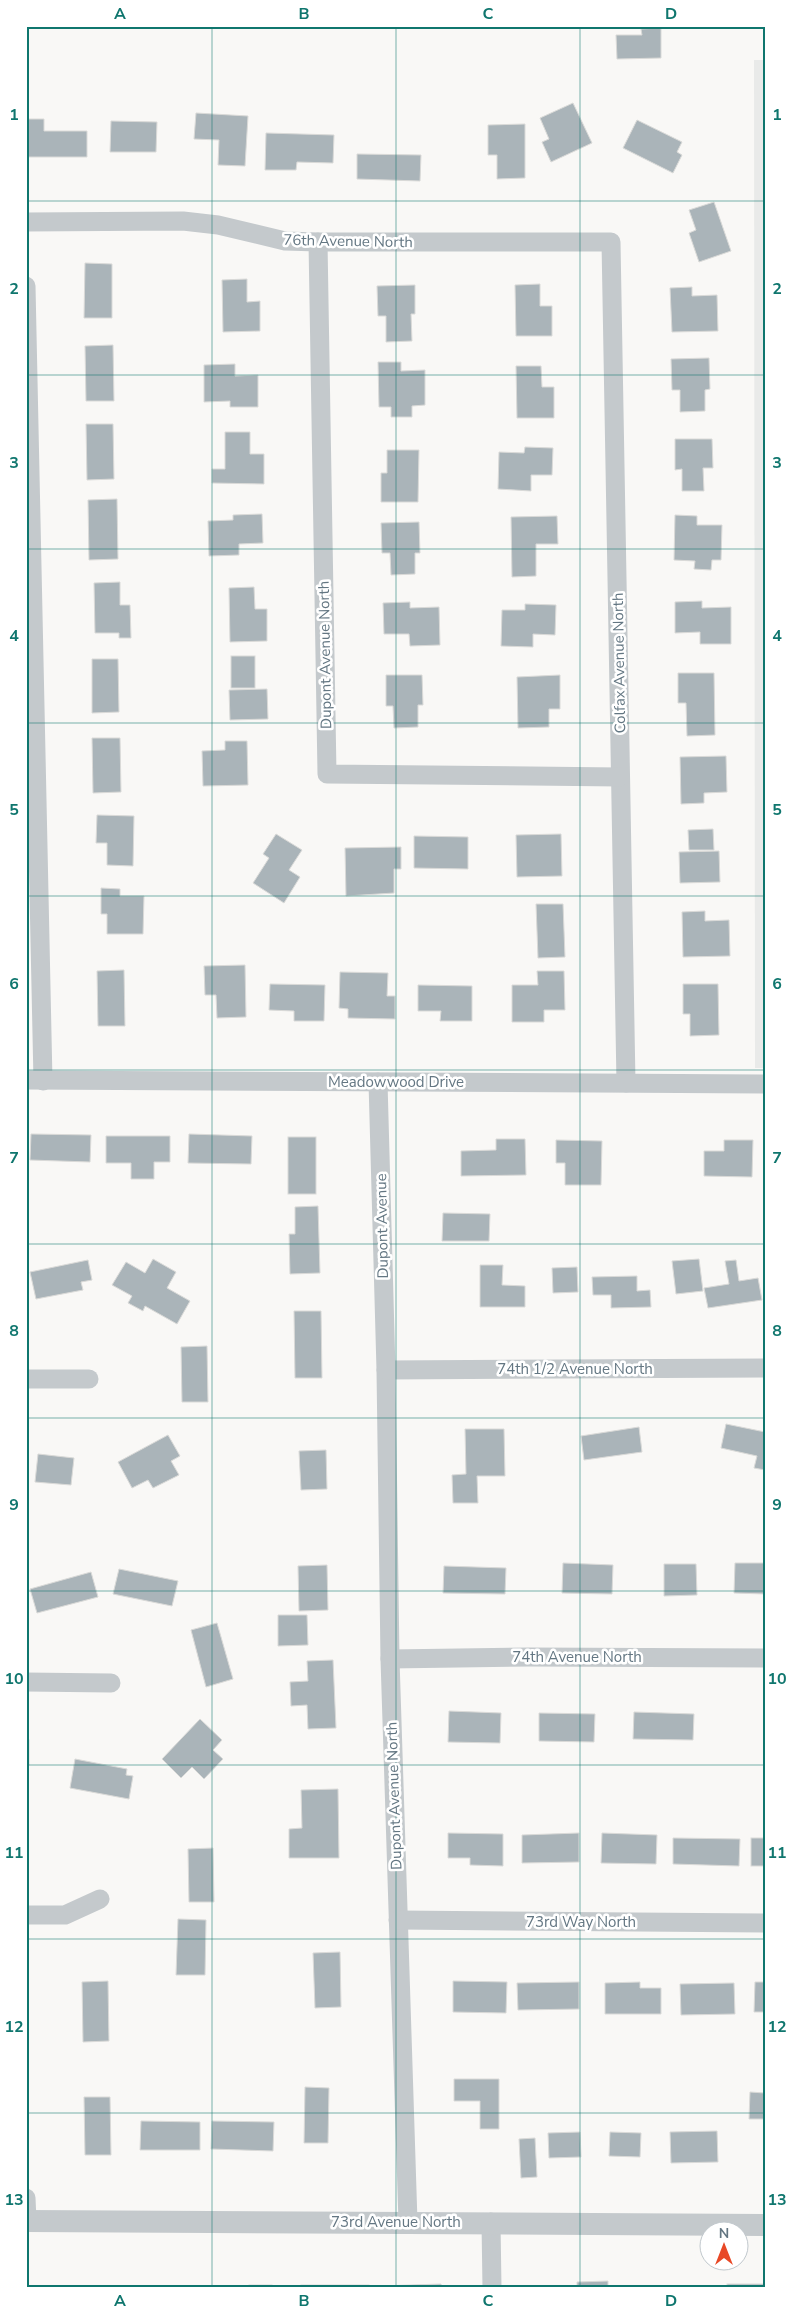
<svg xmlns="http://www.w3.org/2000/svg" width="791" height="2314" font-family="'Nunito Sans',sans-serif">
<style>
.built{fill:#e9eae9}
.building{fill:#aab4b9;stroke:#dadad8}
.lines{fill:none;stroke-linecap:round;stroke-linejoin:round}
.minor{stroke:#c4c9cc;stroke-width:19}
.tertiary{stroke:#c4c9cc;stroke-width:22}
.grid{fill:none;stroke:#0f766e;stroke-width:1;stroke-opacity:0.55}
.labels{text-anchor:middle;stroke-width:5;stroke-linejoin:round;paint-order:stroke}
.street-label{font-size:15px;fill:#637682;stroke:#fff}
.neatline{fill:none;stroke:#0f766e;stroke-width:2}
.grid-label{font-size:16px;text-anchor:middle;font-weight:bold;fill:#0f766e}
</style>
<rect width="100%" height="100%" fill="#f9f8f6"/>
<path class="built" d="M754,60h11v1008h-10z"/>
<g class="building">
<path d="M661,28v30l-44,1 -1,-24h26l-1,-6z"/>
<path d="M573,103l19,40 -41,19 -9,-20 7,-3 -9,-21z"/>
<path d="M196,113l52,3 -3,50 -27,-1 1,-25 -25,-1z"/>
<path d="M28,119h16v12h43v26h-59z"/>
<path d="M637,120l45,22 -5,10 5,3 -9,18 -50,-25z"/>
<path d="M111,121l46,1 -1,30h-46z"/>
<path d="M525,124v54l-28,1v-24h-9v-30z"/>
<path d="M266,133l68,2 -1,28 -36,-1 -1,8h-31z"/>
<path d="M357,154l64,1 -1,26 -63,-2z"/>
<path d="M714,202l17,49 -32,11 -10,-29 7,-3 -7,-20z"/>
<path d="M85,263l27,1v54h-28z"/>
<path d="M247,279v23l13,-1v30l-37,1 -1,-52z"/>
<path d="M540,284v22h12v30h-36l-1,-51z"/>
<path d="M415,285v29h-4l1,27 -26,1v-26h-8l-1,-30z"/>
<path d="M692,287v9l25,-1 1,36 -46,1 -2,-44z"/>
<path d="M113,345l1,56h-28l-1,-55z"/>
<path d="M709,358l1,31 -5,1v21l-25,1v-22h-8l-1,-31z"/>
<path d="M378,362h23v9l24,-1v35l-13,1v11h-21v-10h-12z"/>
<path d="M235,364v12l23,-1v32h-28v-6l-26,1v-37z"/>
<path d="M516,366h25l1,21h12v31h-37z"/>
<path d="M86,424h27l1,55 -27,1z"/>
<path d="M225,432h25v22h14v30l-52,-1v-14h13z"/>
<path d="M675,439h37l1,29h-10l1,23h-22v-22l-7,1z"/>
<path d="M525,447l28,1 -1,27h-21v16l-33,-2 1,-37 25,1z"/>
<path d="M387,450h32l-1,52h-37v-29h6z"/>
<path d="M117,499l1,60 -29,1 -1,-60z"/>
<path d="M262,514l1,29 -24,1v11l-30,1 -1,-35 25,-1v-5z"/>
<path d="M675,515l22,1v9h25l-1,35h-9l-1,10 -17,-1 1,-8 -21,-1z"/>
<path d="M557,516l1,28h-22v32l-24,1 -1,-60z"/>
<path d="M419,522l1,31h-5v21l-24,1 -1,-22h-8l-1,-30z"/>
<path d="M120,582v23h10l1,33h-12v-5h-24l-1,-50z"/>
<path d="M254,587l1,22h12v32l-37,1 -1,-54z"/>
<path d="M702,601v7l29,-1v37h-31v-12l-25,1v-31z"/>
<path d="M410,602v6l29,-1 1,38 -30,1 -1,-12h-25l-1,-31z"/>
<path d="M525,604l31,1 -1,30 -22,-1v13l-32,-1 1,-36h23z"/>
<rect x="231" y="656" width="24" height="32"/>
<path d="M92,659h26l1,53 -27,1z"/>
<path d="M678,673h36l1,62 -28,1 -1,-33h-8z"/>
<path d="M386,675h36l1,30h-5v22l-24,1 -1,-22h-7z"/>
<path d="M560,675v34h-11v18l-31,1 -1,-51z"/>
<path d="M267,689l1,30 -38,1 -1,-30z"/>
<path d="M92,738h28l1,54 -28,1z"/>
<path d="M225,741h22l1,44 -45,1 -1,-35 23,-1z"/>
<path d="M726,756l1,36 -23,1v10l-23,1 -1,-47z"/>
<path d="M97,815l37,1 -1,50 -26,-1v-22h-11z"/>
<path d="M713,829l1,21h-25l-1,-20z"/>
<path d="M276,834l26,16 -13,20 11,7 -16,26 -31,-20 16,-25 -6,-4z"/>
<path d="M561,834l1,42 -45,1 -1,-42z"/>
<path d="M414,836l54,1v32l-54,-1z"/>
<path d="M401,847v22h-7v24l-48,3 -1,-48z"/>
<path d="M719,851l1,31 -40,1 -1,-31z"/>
<path d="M101,888l19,1v7h24l-1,38h-36v-20h-6z"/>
<path d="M536,904h27l2,53 -27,1z"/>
<path d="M705,911v10l24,-1 1,36 -47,1 -1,-45z"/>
<path d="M245,965l1,52 -29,1 -1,-23h-11l-1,-29z"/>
<path d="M124,970l1,56h-27l-1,-55z"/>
<path d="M537,971h27l1,39h-21v12h-32v-37h26z"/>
<path d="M340,972l48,1 -1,23h8v23l-47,-1v-9l-9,-1z"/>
<path d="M270,984l55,1 -1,36h-30v-10l-25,-1z"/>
<path d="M683,984h35l1,51 -29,1v-22h-7z"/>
<path d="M418,985l54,1v35h-32l1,-10h-23z"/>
<path d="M31,1134l60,1 -1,27 -60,-2z"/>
<path d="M189,1134l63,2 -1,28 -63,-1z"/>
<path d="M106,1136h64v26h-16v17h-23v-16h-25z"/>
<rect x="288" y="1137" width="28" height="57"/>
<path d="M496,1139h29l1,36 -65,1v-25l35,-1z"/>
<path d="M556,1140l46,1 -1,44h-36v-22h-9z"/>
<path d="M724,1140h29l-1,37 -48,-1v-25h20z"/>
<path d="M318,1206l2,67 -30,1 -1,-40h6v-27z"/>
<path d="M443,1213l47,1 -1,27h-47z"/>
<path d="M153,1259l23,13 -9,16 23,13 -13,23 -32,-18 -2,5 -15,-8 4,-7 -20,-11 14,-23 19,11z"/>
<path d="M699,1259l4,32 -27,3 -4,-33z"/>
<path d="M88,1260l4,20 -11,2 2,8 -47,9 -6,-27z"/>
<path d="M736,1260l3,21 19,-3 4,22 -54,8 -4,-20 25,-4 -4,-23z"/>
<path d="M480,1265h23l-1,20 23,1v21h-45z"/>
<path d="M577,1267l1,25 -25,1 -1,-25z"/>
<path d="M637,1276v15l13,-1 1,17 -40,1v-13h-18l-1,-18z"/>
<path d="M294,1311h27l1,67h-27z"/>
<path d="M207,1346l1,56h-26l-1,-55z"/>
<path d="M726,1424l39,8v38l-11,-2 3,-12 -36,-8z"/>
<path d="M639,1427l3,25 -58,8 -3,-24z"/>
<path d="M465,1429h39l1,47h-28l1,27h-25l-1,-28 14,-1z"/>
<path d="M168,1435l12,21 -9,5 8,14 -26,13 -5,-8 -16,8 -14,-26z"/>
<path d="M326,1450l1,39 -26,1 -2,-39z"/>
<path d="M38,1454l36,4 -3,27 -36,-3z"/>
<path d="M563,1563l50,2 -1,29 -50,-1z"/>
<path d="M735,1563h30v31l-31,-1z"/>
<path d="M664,1564h32l1,31 -33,1z"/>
<path d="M327,1565l1,45 -29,1 -1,-45z"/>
<path d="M444,1566l62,2 -1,26 -62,-1z"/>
<path d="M119,1569l59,12 -6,25 -59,-12z"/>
<path d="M91,1572l7,25 -61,16 -7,-24z"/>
<path d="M278,1615h29l1,30 -30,1z"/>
<path d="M217,1623l16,56 -27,8 -15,-57z"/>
<path d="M333,1660l3,68 -28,1 -1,-24 -16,1 -1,-24 18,-1 -1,-20z"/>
<path d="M449,1711l52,2 -1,30 -52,-1z"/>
<path d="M634,1712l60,2 -1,26 -60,-1z"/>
<path d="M539,1713l56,1 -1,28 -55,-1z"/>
<path d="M200,1719l22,21 -9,10 10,9 -19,20 -12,-12 -11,11 -19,-19z"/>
<rect x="26" y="1740" width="3" height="25"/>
<path d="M75,1759l52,10 -1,6 7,1 -4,23 -59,-11z"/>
<path d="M338,1789l1,69h-50v-29l13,-1 -1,-38z"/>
<path d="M448,1833l55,1v32l-33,-1v-7h-22z"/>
<path d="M579,1833v29l-57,1v-28z"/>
<path d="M602,1833l55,2 -1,29 -55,-1z"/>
<path d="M673,1838l67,1 -1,27 -66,-2z"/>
<rect x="751" y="1838" width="14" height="28"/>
<path d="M213,1848l1,54h-25l-1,-53z"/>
<path d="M178,1919l28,1 -1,55h-29z"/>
<path d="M340,1952l1,55 -26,1 -2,-55z"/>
<path d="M108,1981l1,60 -26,1 -1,-60z"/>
<path d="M453,1981l54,1 -1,31 -53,-1z"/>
<path d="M579,1982v27l-61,1 -1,-27z"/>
<path d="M640,1982v6h21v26h-56v-31z"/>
<path d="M755,1982h10v30h-11z"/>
<path d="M734,1983l1,31 -54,1 -1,-31z"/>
<path d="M454,2079h45v50h-19v-28h-26z"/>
<path d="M305,2087l24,1 -1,55h-24z"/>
<path d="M750,2092l15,1v26h-16z"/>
<path d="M84,2097h26l1,58h-26z"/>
<path d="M141,2121l59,1v28h-60z"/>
<path d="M212,2121l62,1 -1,29 -62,-2z"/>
<path d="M717,2131l1,31 -47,1 -1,-31z"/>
<path d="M580,2132l1,25 -32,1 -1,-25z"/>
<path d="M610,2132l31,1 -1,24 -31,-1z"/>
<path d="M535,2138l2,39 -16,1 -2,-39z"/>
<path d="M608,2281v7h-31v-6z"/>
<path d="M441,2284l1,4h-62v-2z"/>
<rect x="727" y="2284" width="38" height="4"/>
<rect x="249" y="2285" width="23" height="3"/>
<rect x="301" y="2285" width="68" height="3"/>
</g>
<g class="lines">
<g class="minor">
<path d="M26,222l157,-1 35,4 67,16 33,1h293l15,841"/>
<path d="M318,242l9,532 293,3"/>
<path d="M26,286l17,795"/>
<path d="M26,1080l739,4"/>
<path d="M378,1082l8,288 4,289 18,563"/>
<path d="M386,1370l379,-2"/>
<path d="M26,1379h63"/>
<path d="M390,1659l139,-2 236,1"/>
<path d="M26,1682l85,1"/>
<path d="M26,1915h39l35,-16"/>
<path d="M398,1920l367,3"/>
<path d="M26,2198l1,23"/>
<path d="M491,2222l1,66"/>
</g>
<path class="tertiary" d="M26,2221l739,4"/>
</g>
<path class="grid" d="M212,26v2262M396,26v2262M580,26v2262M26,201h739M26,375h739M26,549h739M26,723h739M26,896h739M26,1070h739M26,1244h739M26,1418h739M26,1591h739M26,1765h739M26,1939h739M26,2113h739"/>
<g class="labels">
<g class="street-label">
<text transform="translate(348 241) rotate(1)" y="5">76th Avenue North</text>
<text transform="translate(325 655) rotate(-91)" y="5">Dupont Avenue North</text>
<text transform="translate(619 663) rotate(-91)" y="5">Colfax Avenue North</text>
<text x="396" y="1087">Meadowwood Drive</text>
<text transform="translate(382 1226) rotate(-91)" y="5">Dupont Avenue</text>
<text x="575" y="1374">74th 1/2 Avenue North</text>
<text x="577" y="1662">74th Avenue North</text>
<text transform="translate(394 1796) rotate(-92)" y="5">Dupont Avenue North</text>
<text x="581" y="1927">73rd Way North</text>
<text x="396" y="2227">73rd Avenue North</text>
</g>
</g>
<rect width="791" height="2314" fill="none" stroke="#ffffff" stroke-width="55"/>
<g transform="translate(724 2246)"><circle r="24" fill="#ffffff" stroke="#c1c8cd"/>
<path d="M0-4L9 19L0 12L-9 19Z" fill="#e84826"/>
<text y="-8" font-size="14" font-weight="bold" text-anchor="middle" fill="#637682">N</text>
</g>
<rect x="28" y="28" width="736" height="2258" class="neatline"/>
<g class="grid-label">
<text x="120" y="19">A</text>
<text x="304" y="19">B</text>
<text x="488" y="19">C</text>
<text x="671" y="19">D</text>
<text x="14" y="120">1</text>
<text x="777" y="120">1</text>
<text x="14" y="294">2</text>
<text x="777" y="294">2</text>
<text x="14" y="468">3</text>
<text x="777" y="468">3</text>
<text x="14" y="641">4</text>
<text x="777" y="641">4</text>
<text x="14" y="815">5</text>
<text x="777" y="815">5</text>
<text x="14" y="989">6</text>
<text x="777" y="989">6</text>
<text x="14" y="1163">7</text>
<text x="777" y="1163">7</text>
<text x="14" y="1336">8</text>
<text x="777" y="1336">8</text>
<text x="14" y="1510">9</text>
<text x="777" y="1510">9</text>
<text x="14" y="1684">10</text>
<text x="777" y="1684">10</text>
<text x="14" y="1858">11</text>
<text x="777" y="1858">11</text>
<text x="14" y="2032">12</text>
<text x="777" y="2032">12</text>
<text x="14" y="2205">13</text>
<text x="777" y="2205">13</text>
<text x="120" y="2306">A</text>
<text x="304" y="2306">B</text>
<text x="488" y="2306">C</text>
<text x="671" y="2306">D</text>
</g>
</svg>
